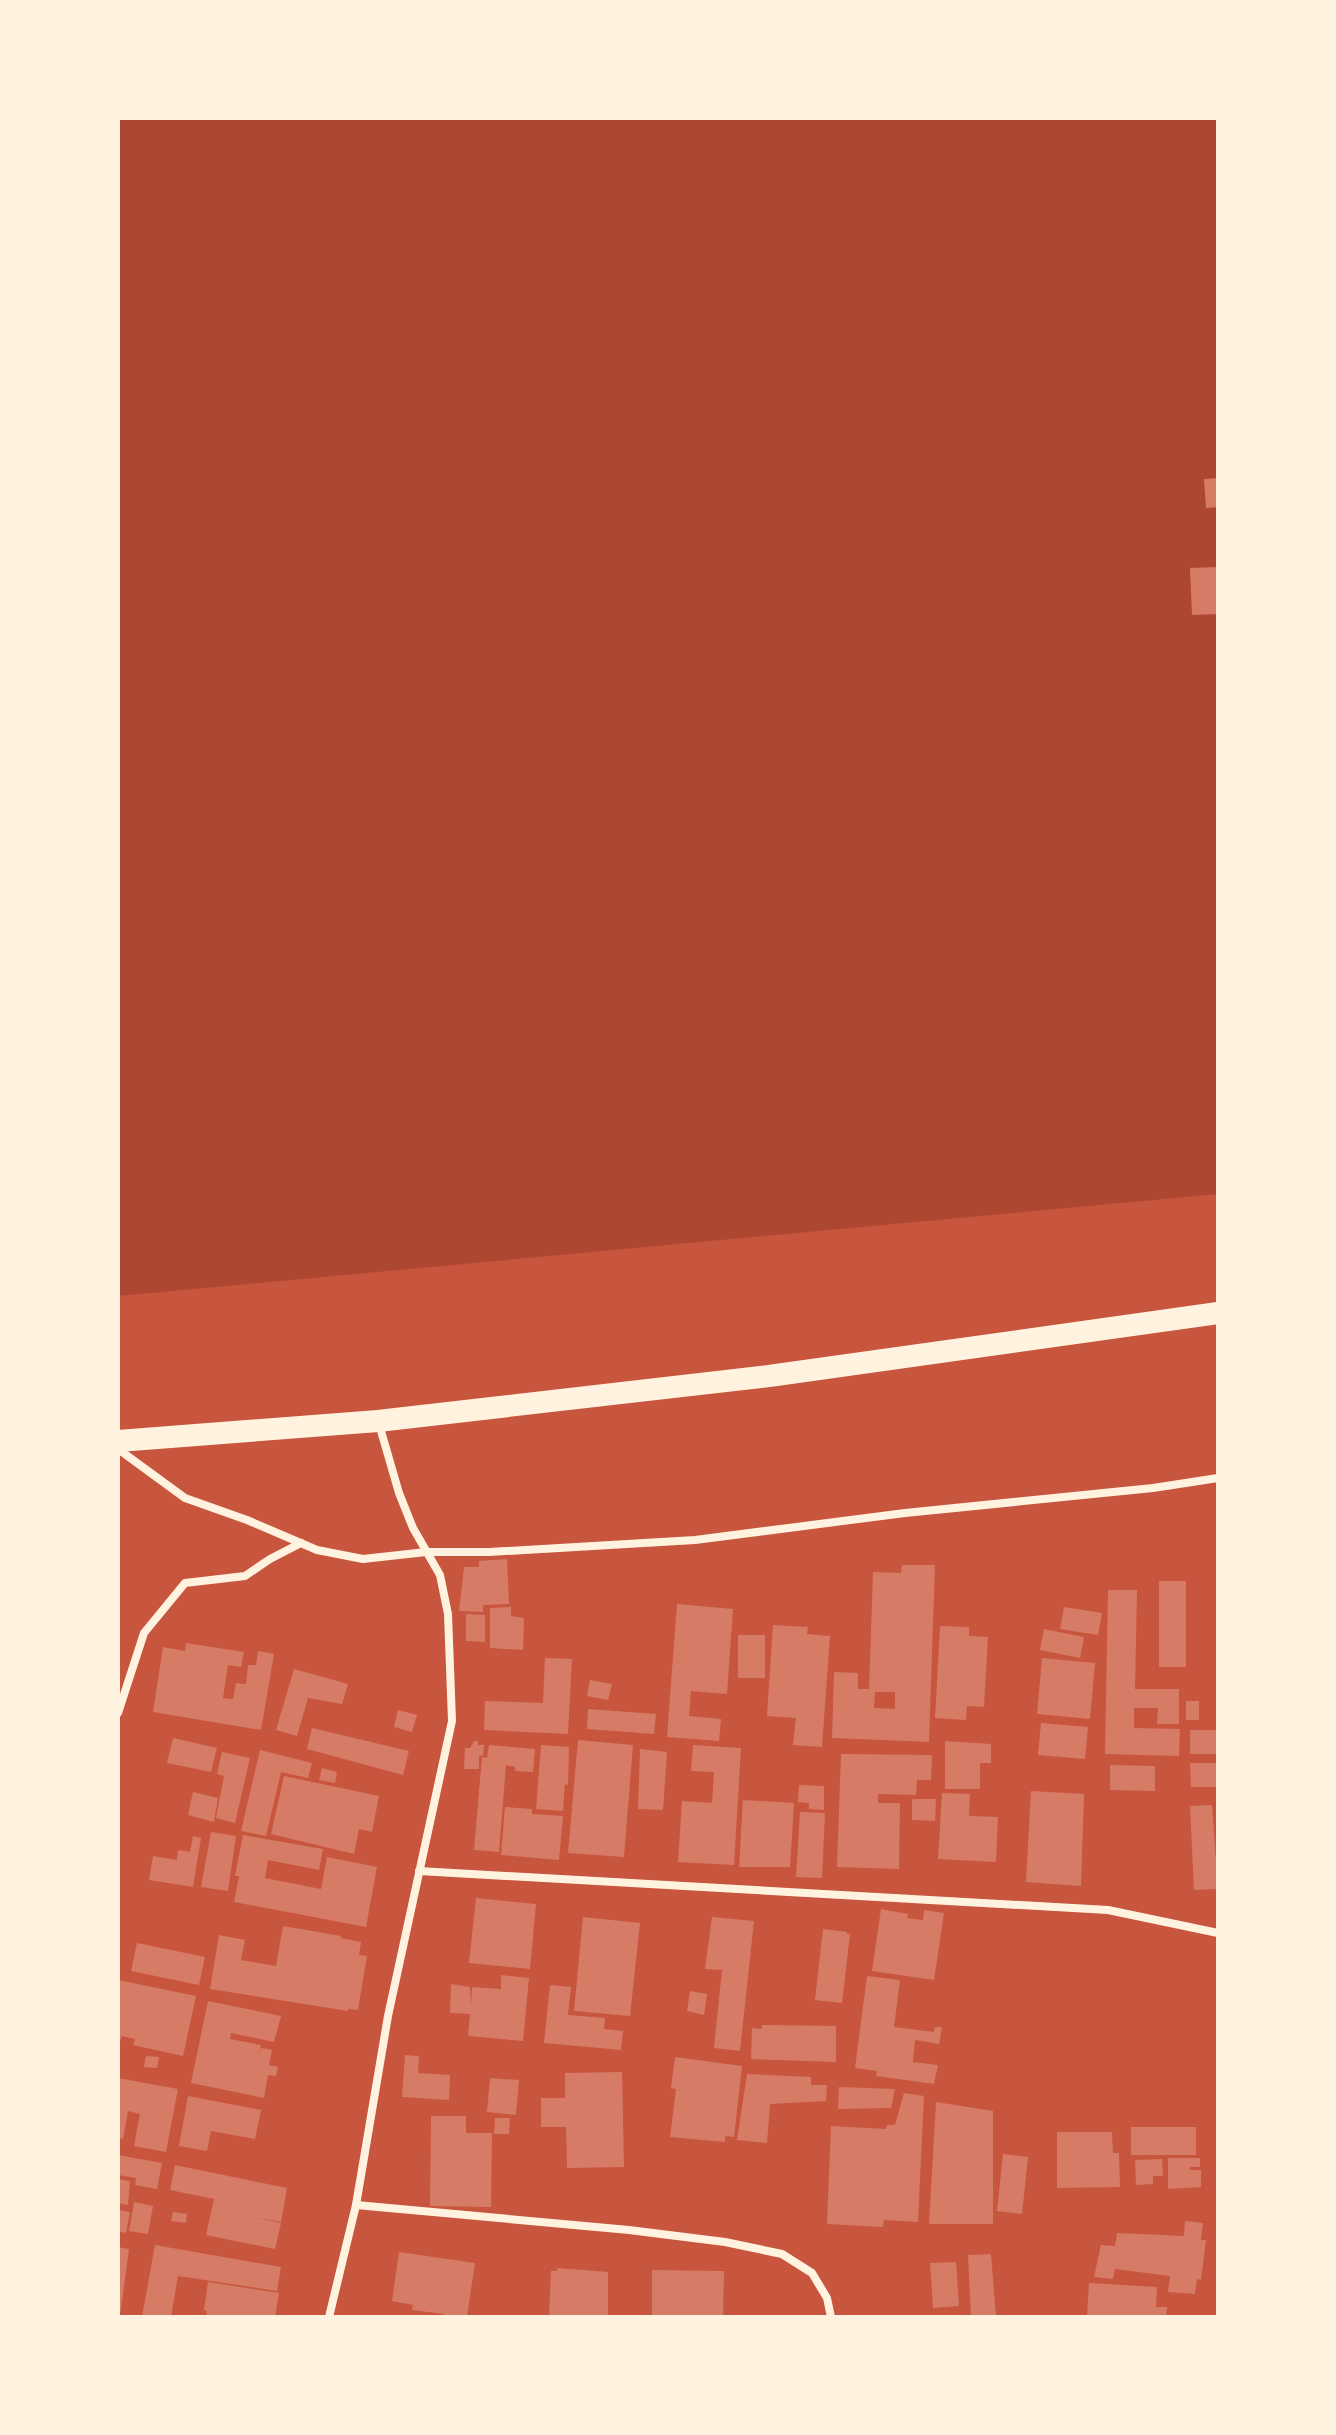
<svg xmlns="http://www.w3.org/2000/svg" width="1336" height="2435" font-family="'IBM Plex Sans',sans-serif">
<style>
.green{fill:#ae4732}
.building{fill:#d67c66;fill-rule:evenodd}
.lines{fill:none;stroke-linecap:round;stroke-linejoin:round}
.minor{stroke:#fff3e0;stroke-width:8}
.trunk{stroke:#fff3e0;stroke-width:22}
</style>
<rect width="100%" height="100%" fill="#c8553d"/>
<path class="green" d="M118,118h1100v1076l-1100,102z"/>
<g class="building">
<path d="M1218,478v29l-12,1 -2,-29z"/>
<path d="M1218,567v47l-26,1 -2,-47z"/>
<path d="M507,1559l2,45 -26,1v7l-24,-1 5,-44h15v-6z"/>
<path d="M902,1565h33l-6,177 -97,-4 2,-66 24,1v16h11l4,-117 28,1zM875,1692h20v17l-21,-1z"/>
<rect x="1159" y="1581" width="27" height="86"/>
<path d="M1108,1590h29l-2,99h44v35h-22l1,-16h-24v20l46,1 -1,27 -74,-2z"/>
<path d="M677,1604l56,5 -6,85 -36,-3 -2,25 32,3 -2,22 -52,-4z"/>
<path d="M511,1607v9l13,2 -1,32 -33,-2v-40z"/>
<path d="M1064,1607l38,6 -4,22 -38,-6z"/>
<path d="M466,1614l19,1v27l-19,-1z"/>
<path d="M773,1625l35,2 -1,7 23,2 -8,111 -29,-2 3,-27 -29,-2z"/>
<path d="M940,1626l29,1v9l19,1 -4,70 -17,-1 -1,14 -31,-2z"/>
<path d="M1044,1629l40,8 -4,21 -40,-8z"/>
<rect x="738" y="1635" width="27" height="43"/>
<path d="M186,1643l58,9 -3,15 -13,-2 -5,33 10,1 3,-16 10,1 2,-19h8l2,-14 16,3 -13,76 -108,-18 10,-65 22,4z"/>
<path d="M545,1658l27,1 -4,75 -84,-4 1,-29 58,2z"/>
<path d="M1042,1658l53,5 -5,56 -53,-5z"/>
<path d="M294,1669l54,15 -6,20 -34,-6 -11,38 -21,-6z"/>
<path d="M590,1680l22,4 -4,16 -21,-4z"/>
<rect x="1186" y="1701" width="13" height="19"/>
<path d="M588,1709l68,5 -2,20 -67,-5z"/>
<path d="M398,1710l19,5 -5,17 -18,-5z"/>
<path d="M1041,1723l47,4 -3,32 -47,-4z"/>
<path d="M312,1728l97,23 -6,24 -96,-26z"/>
<rect x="1190" y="1730" width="28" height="24"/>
<path d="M173,1738l44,10 -6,24 -44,-9z"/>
<path d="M578,1740l55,5 -9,112 -56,-4z"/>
<path d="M474,1741h4v4h6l-1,11 -4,-1v14h-15l1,-21h5z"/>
<path d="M945,1741l46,3v19h-11v26h-35z"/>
<path d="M489,1745l46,4 -2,23 -18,-1v-4l-9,-2 -7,87 -25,-2 8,-93 5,1z"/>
<path d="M541,1745l28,2 -1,38 -3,-1 -2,27 -27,-2z"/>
<path d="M693,1745l48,3 -7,117 -56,-3 4,-61 30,2 2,-31 -23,-1z"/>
<path d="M640,1749l27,3 -4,58 -25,-1z"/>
<path d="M260,1750l52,13 -4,15 -27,-6 -15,64 -25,-5z"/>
<path d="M222,1752l28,6 -15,65 -19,-5 8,-42 -7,-2z"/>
<path d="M841,1754l91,1 -1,25h-14l-1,15 -38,-1v9h22l-1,66 -62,-2z"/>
<path d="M1190,1763h28v24h-27z"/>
<path d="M1110,1765l45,1v25l-45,-1z"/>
<path d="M322,1768l15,4 -2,11 -16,-3z"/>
<path d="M284,1776l95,20 -7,36 -13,-3 -5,25 -83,-20z"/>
<path d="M799,1785l25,1v24l-15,-1v-6l-11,-1z"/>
<path d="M1031,1791l53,3 -3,92 -55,-4z"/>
<path d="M193,1792l25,6 -4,24 -26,-7z"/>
<path d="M942,1793l28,1 -1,22 29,1 -2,45 -58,-3z"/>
<path d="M912,1799h24l-1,22 -23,-1z"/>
<path d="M743,1800l51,3 -4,64h-51z"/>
<path d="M1212,1805l6,84 -24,1 -4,-84z"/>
<path d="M505,1807l27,2v5l31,2 -4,44 -58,-5z"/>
<path d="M800,1812l25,1 -3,65 -26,-1z"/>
<path d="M211,1832l25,4 -8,55 -27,-4z"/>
<path d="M243,1835l80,14 -4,21 -51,-10 -3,18 56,11 6,-32 50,10 -11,60 -132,-25 5,-26h-4z"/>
<path d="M193,1836l8,2 -8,49 -44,-7 4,-24 24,4 1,-10 12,2z"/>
<path d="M476,1898l60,6 -6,65 -61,-6z"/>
<path d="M881,1909l27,5 -1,4 16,2 1,-10 20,3 -10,67 -62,-9z"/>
<path d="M583,1917l57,6 -10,93 -56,-5z"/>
<path d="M712,1917l42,4 -14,130 -26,-3 8,-78 -17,-1z"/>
<path d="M283,1926l58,10v2l20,4 -2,13 8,1 -9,54 -10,-1v2l-138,-22 9,-54 26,5 -4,20 35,6z"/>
<path d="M823,1929l24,3v2h3l-8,69 -27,-3z"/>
<path d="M137,1943l68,14 -6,28 -68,-14z"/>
<path d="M501,1975l28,3 -6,63 -55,-5 2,-22 -20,-1 1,-29 19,3 1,19 1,-19 29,2z"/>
<path d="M867,1976l33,4 -6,47 40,5 1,-5h7l-3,17 -24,-4 -2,22 25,3 -4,19 -58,-8 1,-5 -22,-3z"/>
<path d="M118,1980l78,16 -13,60 -50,-11 2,-6 -13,-3 -4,10z"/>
<path d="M550,1985l21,2 -3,28 37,3 -1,11 19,2 -2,19 -77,-7z"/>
<path d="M690,1991l17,3 -3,21 -17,-4z"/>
<path d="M208,2001l73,15 -7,26 -43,-9 -1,6 31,6 -2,11 2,-8 11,2 -3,15 9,2 -2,9 -8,-1 -4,23 -73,-15z"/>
<path d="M762,2025l74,1v36l-85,-3 1,-31 10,1z"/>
<path d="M405,2055l14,1 -1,17 32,2 -1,25 -47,-3z"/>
<path d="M146,2056l13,1 -2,11 -13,-1z"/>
<path d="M675,2057l67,9 -8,71 -9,-1v6l-55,-5 6,-48 -5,-1z"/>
<path d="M622,2072l2,95 -57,1 -1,-41h-25v-29h24v-25z"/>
<path d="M747,2074l64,3v8h16l-1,16 -56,3 -3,39 -30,-3z"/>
<path d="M118,2078l60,11 -12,63 -32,-6 6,-32 -12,-3 -5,28 -5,-1z"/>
<path d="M490,2078l29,2 -3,35 -29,-3z"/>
<path d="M839,2087l56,2 -4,19 -53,1z"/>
<path d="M904,2093l20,3 -6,126 -34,-2 -1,7 -56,-3 4,-98 55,3 1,-4h8z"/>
<path d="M188,2096l73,14 -6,29 -44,-8 -4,20 -28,-5z"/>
<path d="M936,2102l57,9v113h-64z"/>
<path d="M431,2116h35v17h26l-1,74 -61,-1z"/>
<path d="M495,2118h15l-1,16h-15z"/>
<rect x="1131" y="2127" width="65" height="28"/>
<path d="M1057,2132h55l1,21h6l1,34 -63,1z"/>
<path d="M1003,2154l25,3 -6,57 -25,-3z"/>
<path d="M118,2155l44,8 -5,26 -22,-4 1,-7 -18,-3z"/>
<path d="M1168,2158h32v9h-10v3h11v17l-33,2z"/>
<path d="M1162,2159l1,17h-10v8l-17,1 -1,-25z"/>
<path d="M175,2165l112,23 -6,34 -28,-5 28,6 -6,26 -69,-14 8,-36 -44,-9z"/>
<path d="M118,2179l12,2 -2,24 -10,-2z"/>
<path d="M134,2202l19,4 -5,28 -19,-3z"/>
<path d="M118,2210l12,2 -4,21 -8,-2z"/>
<path d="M173,2212l14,2 -1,9 -15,-2z"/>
<path d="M1185,2221l18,2 -2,17h5l-5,40 -4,-1 -2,15 -27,-2 2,-16 -55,-7 -2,10 -19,-2 7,-32 14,1 2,-13 67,3z"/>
<path d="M155,2245l126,22 -4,24 -99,-15 -7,41h-29z"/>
<path d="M118,2247l11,2 -9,67h-2z"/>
<path d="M399,2252l76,11 -8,54h-23v-3l-32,-4 1,-5 -21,-4z"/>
<path d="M991,2254l5,63h-25l-3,-62z"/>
<path d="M956,2262l3,44 -26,2 -3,-45z"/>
<path d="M557,2268l51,4v45h-59l2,-46h6z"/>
<path d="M652,2270l72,1 -1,46h-71z"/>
<path d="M208,2282l71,11 -4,24h-69l1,-6 -3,-1z"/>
<path d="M1089,2283l68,4 -1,20h11l-1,10h-79z"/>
</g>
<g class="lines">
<g class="minor">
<path d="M118,1449l67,49 62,22 70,30 46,9 63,-7h63l206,-12 210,-27 248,-25 65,-10"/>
<path d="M118,1713l26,-80 41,-50 60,-7 25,-17 31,-16"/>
<path d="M419,1871l689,39 110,23"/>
<path d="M356,2205l273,25 96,12 57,12 30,19 15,25 4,19"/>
<path d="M329,2317l27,-112 32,-189 64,-295 -4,-107 -8,-39 -27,-47 -14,-35 -20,-69"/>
</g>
<path class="trunk" d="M118,1441l260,-20 391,-45 449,-63"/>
</g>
<rect width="1336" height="2435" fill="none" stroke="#fff3e0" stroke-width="240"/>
</svg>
